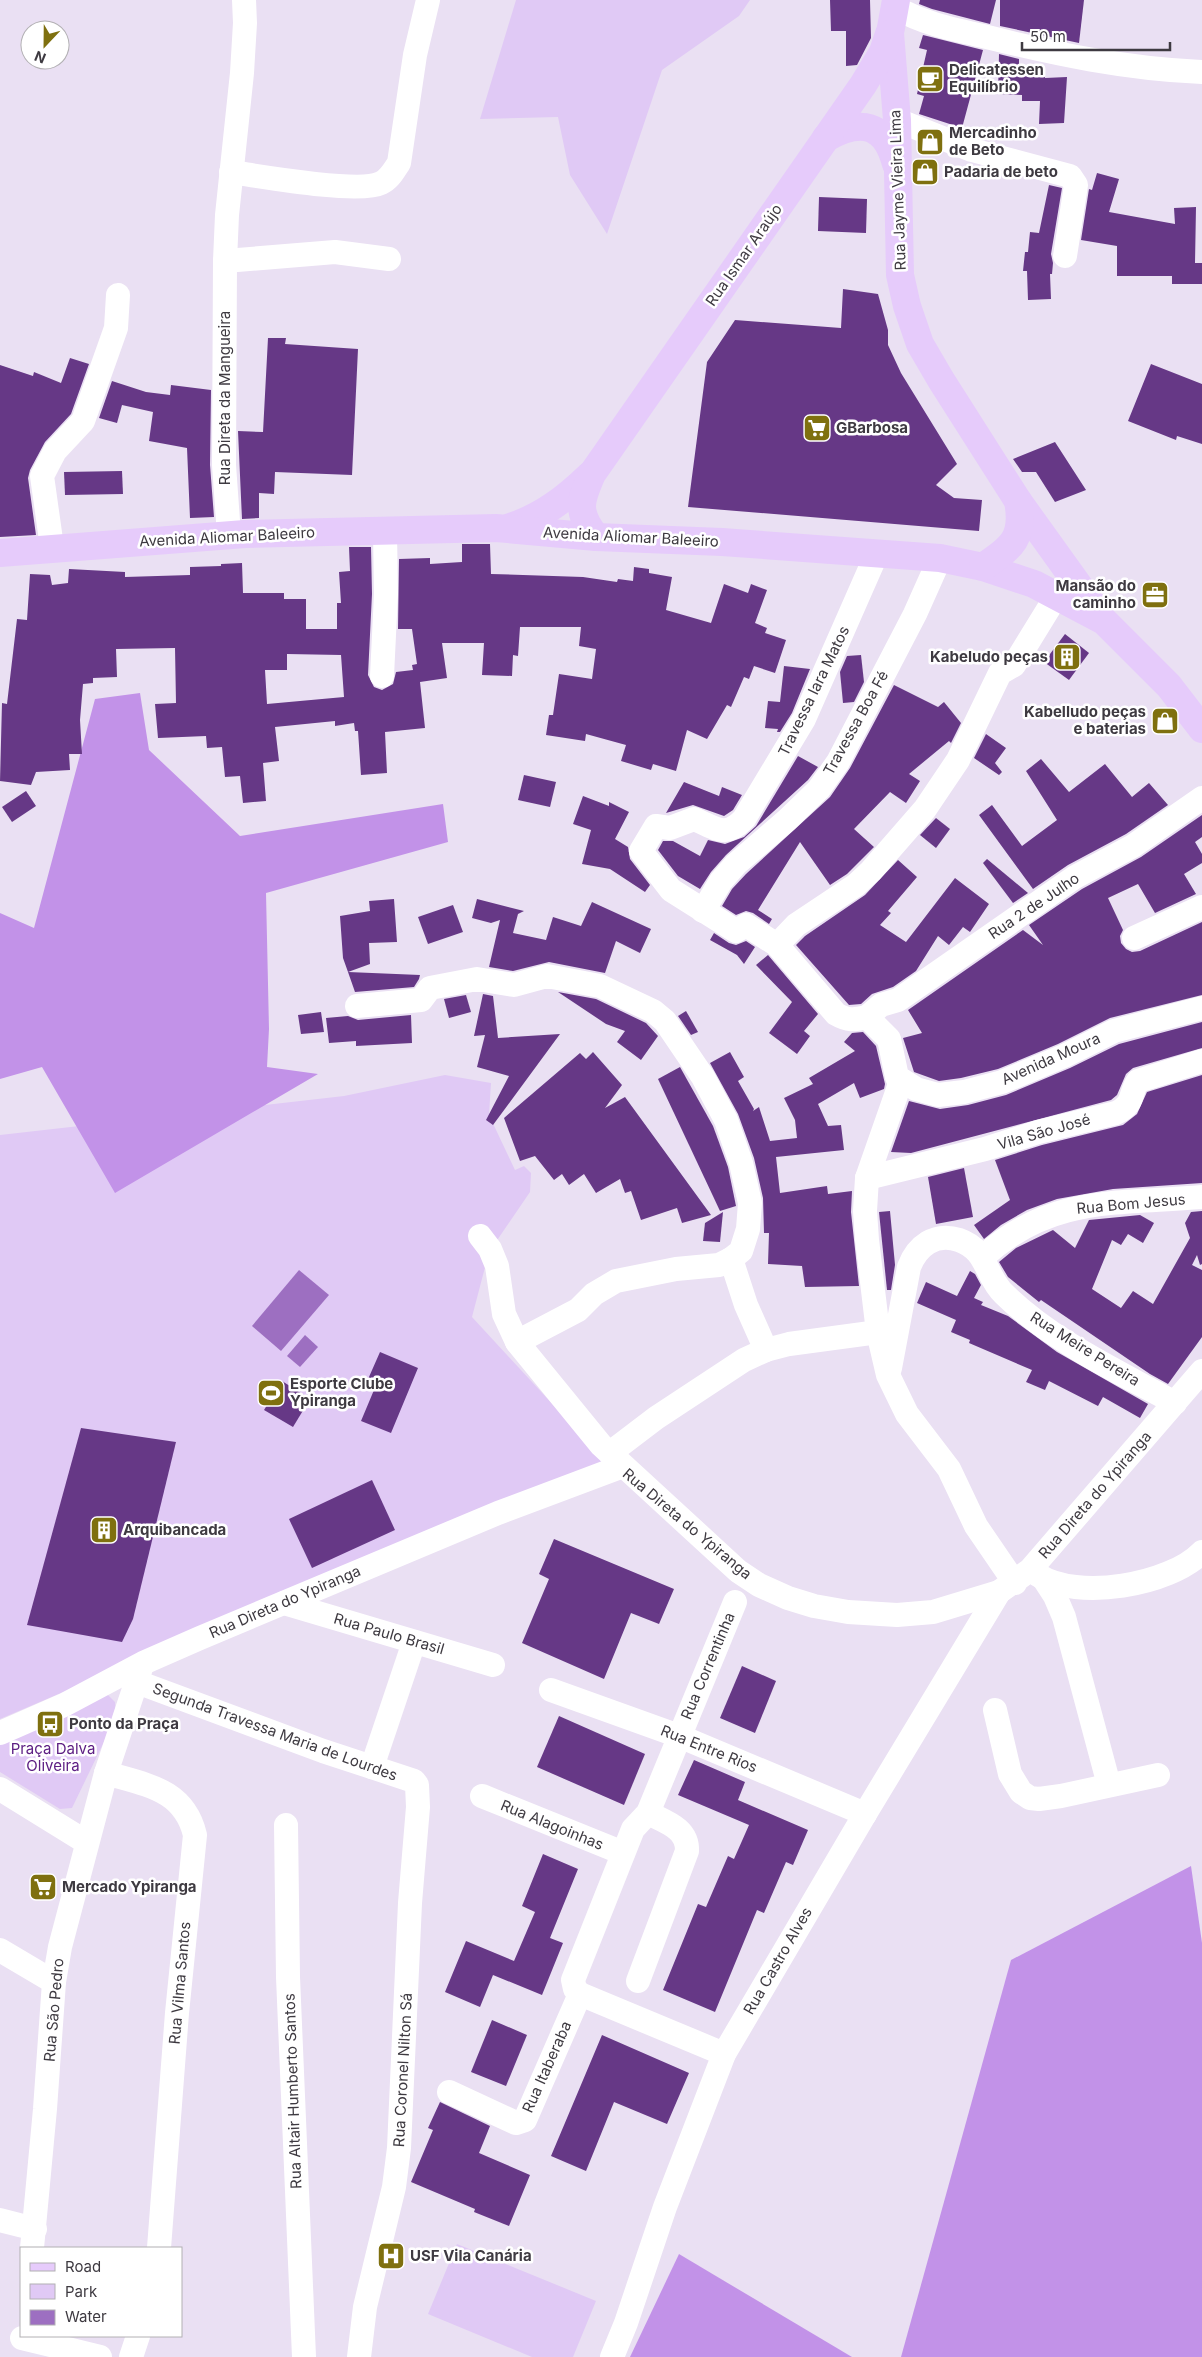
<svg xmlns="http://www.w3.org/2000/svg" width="1202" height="2357" font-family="Inter,sans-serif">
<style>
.green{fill:#e0c9f5}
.forest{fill:#c292e8}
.water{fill:#9d6fc1}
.building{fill:#663886;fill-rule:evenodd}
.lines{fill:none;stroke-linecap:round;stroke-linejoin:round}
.minor{stroke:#fff;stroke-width:24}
.major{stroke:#e6cbfb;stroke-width:28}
.labels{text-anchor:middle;stroke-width:5;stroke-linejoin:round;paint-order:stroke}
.poi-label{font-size:15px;font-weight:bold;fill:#3e3a41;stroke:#fff;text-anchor:start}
.street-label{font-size:15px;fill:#3e3a41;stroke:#fff}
.park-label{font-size:15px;fill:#5e2084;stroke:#fff}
</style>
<rect width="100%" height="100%" fill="#eae0f3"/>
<g class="green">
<path d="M516,0h234l-11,16 -77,54 -55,164 -37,-59 -12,-58 -78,2z"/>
<path d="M445,1075l46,8 -2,32 26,55 9,-4 7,7 -1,19 -41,60 -17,65 133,144 -605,258v-584l344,-39z"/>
<path d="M103,1694l5,1 7,7 1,15 -44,91 -12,1 -60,-37v-33z"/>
<path d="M457,2244l139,57 -23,56h-41l-104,-43z"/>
</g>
<g class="forest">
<path d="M140,693l9,57 91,86 203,-32 5,38 -182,51 3,136 -2,38 51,7 -203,119 -73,-126 -42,12v-166l34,15 61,-229z"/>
<path d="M1191,1866l11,77v414h-301l110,-397z"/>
<path d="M679,2254l173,103h-222z"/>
</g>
<g class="water">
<path d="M299,1270l30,25 -48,56 -29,-25z"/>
<path d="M305,1335l13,12 -18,20 -13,-11z"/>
</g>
<g class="building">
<path d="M830,0h40l1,38 -14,27 -11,1v-35h-15z"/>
<path d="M920,0h76l-6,24 -58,-15 -13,-5z"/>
<path d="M1000,0h84l-5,43 -79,-17z"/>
<path d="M923,35l60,15 -21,78 -43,-14 5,-18 -7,-2 10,-44 -8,-2z"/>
<path d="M999,54l20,5v8l26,1v10l22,-1 -3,46 -25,1 1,-23h-18v-6l-24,-1z"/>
<path d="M1097,173l22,6 -10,33 66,12 -1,-16 22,-1 -1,56h7v21h-30v-8h-55v-30l-36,-6 8,-51 3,1z"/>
<path d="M1049,185l13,3 -11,66 2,9 -1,11h-2l1,25 -23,1 -1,-29h-4l2,-19h3l2,-20 9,1z"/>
<path d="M819,197l48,2 -1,34 -48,-2z"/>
<path d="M843,289l35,5 10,36v15l13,28 56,91 -21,21 18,13 28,2 -3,31 -291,-24 19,-145 28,-42 106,8z"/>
<path d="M268,338h18l-1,6 73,5 -6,126 -77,-3 -1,22 -15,-1v25l-17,1 -4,-88 25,1z"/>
<path d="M70,358l19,6 -18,50 -26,28 -15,28 -2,8 8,57 -36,2v-172l33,11 1,-4 27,11z"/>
<path d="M1151,364l51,20v60l-25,-8 -1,4 -48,-19z"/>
<path d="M112,381l34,11 24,3 1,-10 40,5 -1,75 4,52 -24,1 -3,-70 -38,-7 4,-29 -31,-7 -5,18 -18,-5z"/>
<path d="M1055,442l31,48 -31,12 -19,-30h-14l-9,-13z"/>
<path d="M122,471l1,23 -58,1 -1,-23z"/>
<path d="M462,544h28l1,30 92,3 34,5 1,-3 15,2 1,-14 15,2v4l23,4 -6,33 45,13 13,-39 24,9 3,-9 16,6 -12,33 12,5 -2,5 21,7 -11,33 -21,-7 -5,13 -5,-2 -13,30 -4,-2 -20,34 -20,-9 -11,41 -23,-7 -2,6 -30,-9 5,-16 -40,-11 -1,7 -39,-6 3,-20h4l6,-41 33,5 4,-30 -17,-3 2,-19h-61l-2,29 -5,-1 -1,21 -30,-1 2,-32h-42l5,35 -27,4 5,46 -40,4 2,41 -26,2 -3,-44h-3l-1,-8 -19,3v-5l-60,6 4,34 -16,2 3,38 -23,2 -3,-27 -15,1 -3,-30 -15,1 -1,-12 -48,2 -3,-34 21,-1 -1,-55 -59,1 1,28 -24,1v5l-10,1 -3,36 2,34h-13l1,16 -34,2 -5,13 -31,-4 2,-78 5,1 10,-85 10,1 3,-46 20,1 2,10 16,-2 1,-14 56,3v5l65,-2v-8l31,-1v-2l21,-1 1,30h41v6h22v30h31v-26h4l-2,-31 11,-1 -1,-24h22l1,47 -4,81 6,12 8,3 11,-6 3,-12 17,-2 -1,-5 5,-1 -5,-35h-14l1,-70 31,-1v6l32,-2zM287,654l54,1 3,42 -77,7 -2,-34h22z"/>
<path d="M1065,634l24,19 -20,27 -25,-18z"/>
<path d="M861,655l3,27 -10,20 -11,1 -3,-31 7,-16z"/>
<path d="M784,666l26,3 -18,44 -12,19h-3l1,-3 -13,-1 3,-27 12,1z"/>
<path d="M894,685l44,22 6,-5 17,21 -10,20 -2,-2 -40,33 11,7 -14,22 -16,-11 -36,37 20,18 -27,27 -17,11 -30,-43 -42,68 14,9 -3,5 -16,-11 -7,-2 -10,4 -14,-9 10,-17 14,-15 84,-77 20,-29z"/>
<path d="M986,734l20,14 -11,15 7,9 -3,3 -25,-17z"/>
<path d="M798,756l20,11 -10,13 -82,75 -15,17 -11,17 -22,-13 -20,-26 5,-9h10l27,15 8,-16 17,4 19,-7 12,-11z"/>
<path d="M1041,759l28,33 36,-28 27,33 17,-14 19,22 -42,29 -58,31 -35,24 -54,-74 13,-10 30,41 35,-26 -31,-49z"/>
<path d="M524,775l32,7 -6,25 -32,-7z"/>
<path d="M684,782l35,14 3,-9 20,8 -9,15 -9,6 -31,-11 -27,8z"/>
<path d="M26,791l10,15 -24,16 -10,-15z"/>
<path d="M583,796l26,10v-4l20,10 -14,27 13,8 2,12 20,26 -5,7 -35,-23 -28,-5 9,-34 -18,-6z"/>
<path d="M1202,815v22l-7,5 7,12v9l-18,11 12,20 -41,19 -17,-29 -30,14 15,32 -3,6 1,7 5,6 6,3 8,-1 62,-29v73l-92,23 -52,26 -60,25 -37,9 -22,3 -25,-9 -11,-34 19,-5 -14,-23 115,-80 20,15 -14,-20 53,-36 59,-32z"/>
<path d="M936,818l14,11 -14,19 -16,-13z"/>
<path d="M987,859l41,34 -15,10 -30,-40z"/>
<path d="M898,860l19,17 -29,34 3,2 -11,12 26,17 49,-64 34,26 -19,28 -7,-5 -14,18 -11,-9 -22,35 -23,16 -21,7 -11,10 -12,1 -53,-60 9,-9 60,-41z"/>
<path d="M394,899l3,43 -28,1 1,21 -22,8 -5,-14 -3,-42 30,-5 -1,-10z"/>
<path d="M477,899l47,12 -6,3 -5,19 33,7 7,-23 28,9 11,-24 59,27 -11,24 -24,-12 -11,32 -56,-11 -36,9 -24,-4 11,-47 -9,3 -19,-5z"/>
<path d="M453,905l10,27 -35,12 -10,-27z"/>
<path d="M714,933l15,10 7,2 10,-4 9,6 -11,17 -7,-9 -27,-15z"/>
<path d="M768,955l50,59 -14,17 6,5 -13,18 -28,-21 23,-31 -36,-37z"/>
<path d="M348,972l72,3 -1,4 -5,8 -59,5z"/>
<path d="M558,992l38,7 50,24 12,13 -17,24 -24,-18 8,-11 -19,-7z"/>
<path d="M483,994l10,2 5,42 62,-4 -67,91 -7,-5 23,-44 -32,-9 8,-32 -11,1z"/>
<path d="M466,995l5,17 -22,6 -5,-19z"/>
<path d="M686,1011l12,21 -7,3 -13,-19z"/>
<path d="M321,1012l3,20 -23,2 -3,-19z"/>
<path d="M411,1015l1,28 -56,3v-5l-27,2 -3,-25 22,-2 10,4z"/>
<path d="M1202,1022v26l-69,20 -7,6 -9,21 -6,5 -200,53 -20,-1 18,-51 31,8 28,-4 38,-10 64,-27 49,-24z"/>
<path d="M863,1032l13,14 9,38 -1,5 -24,9 -6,-15 -36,21 10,22 13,-1 3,25 -68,7 4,36 47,-7 1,8 24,-3 -1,21 8,74 -54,1 -3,-21 -34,-2 1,-31h-5l-1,-35 -9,-40 -16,-44 -28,-51 20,-11 14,25 -6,4 16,28 -1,2 6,-4 11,34 27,-3 -2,-18 -11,-22 29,-14 -4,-6 46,-27 -11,-9 8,-9z"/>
<path d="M593,1052l29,33 -17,23 20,-11 86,118 -29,8 -5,-15 -36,12 -10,-29 -6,2 -5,-14 -24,14 -12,-19 -15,11 -7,-11 -8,6 -19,-24 -15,5 -16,-43 76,-65 6,6z"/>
<path d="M680,1067l33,59 15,41 8,39 -16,5 -62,-132z"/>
<path d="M1202,1075v108l-89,6 -56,10 -30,11 -26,15 -17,14 -10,-14 36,-25 -15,-40 47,-15 81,-20 14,-11 10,-22z"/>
<path d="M964,1168l9,49 -37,7 -8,-47z"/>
<path d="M890,1211l5,54 -4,25h-4l-8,-78z"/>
<path d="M1202,1211v53l-2,1 -3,-10 -5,10 10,5v67l-34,47 -18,-10 -109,-74 -2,2 -31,-25 -9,-15 17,-14 37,-18 22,18 14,-28 51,-5 14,8 -11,20 -15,-9 -7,11 -9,-5 -20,49 29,19 12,-17 20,13 37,-66 -5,-15 6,-11z"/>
<path d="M723,1212l-3,30 -17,-1 2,-18z"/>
<path d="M970,1271l5,3 6,11 -7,13 9,4 -2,3 27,11 49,36 91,52 -8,14 -37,-21 -5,9 -49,-25 -4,9 -19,-8 6,-12 -63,-27 1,-3 -19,-8 5,-12 -39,-17 9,-21 31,14z"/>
<path d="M380,1352l38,16 -27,65 -30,-12 13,-31 -9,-4z"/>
<path d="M282,1381l28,18 -17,28 -29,-17z"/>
<path d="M81,1428l95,14 -43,177 -11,23 -95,-17z"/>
<path d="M372,1480l23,50 -83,38 -23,-49z"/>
<path d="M554,1539l120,50 -15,35 -28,-11 -27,66 -82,-36 27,-64 -10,-5z"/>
<path d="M742,1666l34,15 -21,52 -35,-15z"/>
<path d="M559,1716l86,38 -21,51 -87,-38z"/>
<path d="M694,1760l51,22 -7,18 70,30 -15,35 -7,-3 -22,51 -7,-3 -42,102 -52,-22 35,-86 8,3 22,-51 6,3 15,-34 -71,-30z"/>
<path d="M543,1854l35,15 -28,69 13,5 -21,52 -49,-20 -13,32 -35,-15 21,-51 48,20 21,-49 -13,-6z"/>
<path d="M492,2020l35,15 -21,51 -35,-14z"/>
<path d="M602,2035l87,38 -22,51 -53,-22 -28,69 -35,-15z"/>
<path d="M440,2102l50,24 -11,27 51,22 -21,51 -35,-14 1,-3 -64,-27 22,-52 -5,-2z"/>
</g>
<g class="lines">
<g class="minor">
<path d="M896,8c29,16 55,21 87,28 72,18 144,33 219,36"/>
<path d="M897,120l75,30 98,26 6,9 -11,71"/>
<path d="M231,172c28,4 128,22 150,11 9,-4 13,-13 18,-20l16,-108 13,-55"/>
<path d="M225,261l110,-9 54,7"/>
<path d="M229,535l-5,-70 1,-204 2,-46 15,-142 3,-50 -1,-23"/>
<path d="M52,547l-10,-71 13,-25 28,-30 33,-93 2,-33"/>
<path d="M877,553l-73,166 -60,100c-19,20 -28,9 -50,0l-24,9 -14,-2 -15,25 30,39 65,41 10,-6 31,20 59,69c12,7 18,6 31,3l22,22 8,38 19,12 22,6 26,-3 38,-10 62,-26 50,-25 88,-23"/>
<path d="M382,676l4,-82 -1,-62"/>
<path d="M703,911l18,-30 15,-17 51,-44 32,-31 19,-27 77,-148 25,-56"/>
<path d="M1134,938l68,-31"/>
<path d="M777,945l19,-20 60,-40 15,-14 54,-62 33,-49 42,-87 14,-8 43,-70"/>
<path d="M357,1006l64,-6 9,-12 47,-9 37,6 33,-9 53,10 53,25 12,10 38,56 23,43 15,43 9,40 -2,26 -7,22 -10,8 -12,6 -43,4 -60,12 -22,13 -16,16 -61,32"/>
<path d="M867,1017l14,-12 17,-5 177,-123 58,-31 69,-48"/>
<path d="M901,1081l-34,97 -2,33 2,29 11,92 10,43 19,39 42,55 27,57 39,57"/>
<path d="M867,1178l118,-29 53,-17 78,-19c19,-9 13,-19 22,-32l64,-20"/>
<path d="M480,1236l10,13 7,17 7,48 13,28 84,103 137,126 21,14 29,13 26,8 34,6 49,3 36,-3 66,-20 31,-22 172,-199"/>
<path d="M983,1257c67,-62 136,-53 219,-60"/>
<path d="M731,1259l15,46 20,45"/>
<path d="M890,1368l19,-101c8,-21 26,-35 50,-27 29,10 26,36 45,54 48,47 113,77 171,109"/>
<path d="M610,1453l46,-35 88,-58 22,-10 23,-6 89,-12"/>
<path d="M1038,1575c39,26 132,10 164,-23"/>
<path d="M1044,1579l11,17 9,21 45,168"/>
<path d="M284,1603l209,62"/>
<path d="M137,1682l186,69 91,30 3,4 1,22 -8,96 -11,245 -5,39 -29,120 -6,50"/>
<path d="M551,1690l128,46 186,78"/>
<path d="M995,1710l15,64 11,18 9,6 9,1 22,-3 97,-21"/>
<path d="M0,1733l64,-28 79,-42 57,-25 298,-125 125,-47"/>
<path d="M372,1767l42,-125"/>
<path d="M106,1773c40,12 78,16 89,62l-18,178 -18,235"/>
<path d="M0,1789l86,53"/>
<path d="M482,1796l141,57"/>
<path d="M286,1825l2,152 16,380"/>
<path d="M0,1950l54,32"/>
<path d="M638,1981l49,-130c1,-23 -22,-29 -39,-38"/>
<path d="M724,2054l-144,-60 -5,-5 -2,-9 60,-151 15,-16 87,-211"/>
<path d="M449,2092l67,31 9,-3 55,-126"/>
<path d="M0,2220l35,9"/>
<path d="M32,2248l13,-139 9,-127 6,-35 46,-174 35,-105"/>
<path d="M22,2338l78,19"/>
<path d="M131,2357l7,-21"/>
<path d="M612,2357l14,-34 39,-116 59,-153 141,-240 134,-222"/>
</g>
<g class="major">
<path d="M896,0l-6,33 7,87 3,155 7,31 13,38 21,36 77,121 81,113"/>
<path d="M826,138c34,-19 59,-16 70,26"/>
<path d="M510,527c32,-10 56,-29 80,-52"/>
<path d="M596,537c-20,-25 -16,-36 -4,-63l271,-389 20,-33 6,-18"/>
<path d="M0,553l245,-19 251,-6 100,9 126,5 218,16 43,9 51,17 70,37 65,65 33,43"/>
<path d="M983,567c29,-20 42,-29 35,-66"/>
</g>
</g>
<defs>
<g id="cafe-square" transform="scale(1.4375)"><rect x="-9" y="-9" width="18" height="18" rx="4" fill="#7f700f" stroke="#fff"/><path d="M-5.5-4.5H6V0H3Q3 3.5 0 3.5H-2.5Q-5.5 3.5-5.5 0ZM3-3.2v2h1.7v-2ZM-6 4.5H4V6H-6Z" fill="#fff"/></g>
<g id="shop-square" transform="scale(1.4375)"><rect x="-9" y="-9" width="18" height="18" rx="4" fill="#7f700f" stroke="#fff"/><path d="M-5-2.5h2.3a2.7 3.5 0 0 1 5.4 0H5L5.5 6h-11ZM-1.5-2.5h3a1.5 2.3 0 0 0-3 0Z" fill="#fff"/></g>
<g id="supermarket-square" transform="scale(1.4375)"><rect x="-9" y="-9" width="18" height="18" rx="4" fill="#7f700f" stroke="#fff"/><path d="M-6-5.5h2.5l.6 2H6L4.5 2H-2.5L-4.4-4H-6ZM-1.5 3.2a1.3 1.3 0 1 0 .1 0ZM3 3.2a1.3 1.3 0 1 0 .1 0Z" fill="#fff"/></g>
<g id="office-square" transform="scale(1.4375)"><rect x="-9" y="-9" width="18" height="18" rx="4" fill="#7f700f" stroke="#fff"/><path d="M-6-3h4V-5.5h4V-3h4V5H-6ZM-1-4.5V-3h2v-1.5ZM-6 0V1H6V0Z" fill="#fff"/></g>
<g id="building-square" transform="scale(1.4375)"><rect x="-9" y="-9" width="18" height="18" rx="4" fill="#7f700f" stroke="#fff"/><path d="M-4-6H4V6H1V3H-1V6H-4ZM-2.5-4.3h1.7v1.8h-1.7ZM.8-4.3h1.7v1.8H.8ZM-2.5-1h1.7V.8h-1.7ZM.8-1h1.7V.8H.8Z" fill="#fff"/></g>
<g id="stadium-square" transform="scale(1.4375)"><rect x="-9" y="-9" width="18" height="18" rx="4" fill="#7f700f" stroke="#fff"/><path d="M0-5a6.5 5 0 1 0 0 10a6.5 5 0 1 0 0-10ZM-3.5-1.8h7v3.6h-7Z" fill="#fff"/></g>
<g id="bus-square" transform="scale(1.4375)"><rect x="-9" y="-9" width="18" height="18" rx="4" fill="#7f700f" stroke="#fff"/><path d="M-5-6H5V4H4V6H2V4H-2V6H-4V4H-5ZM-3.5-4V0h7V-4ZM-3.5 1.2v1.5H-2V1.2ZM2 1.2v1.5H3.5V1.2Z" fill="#fff"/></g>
<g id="hospital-square" transform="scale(1.4375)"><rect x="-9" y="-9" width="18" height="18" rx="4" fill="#7f700f" stroke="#fff"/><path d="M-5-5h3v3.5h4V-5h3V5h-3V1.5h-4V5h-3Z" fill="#fff"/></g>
</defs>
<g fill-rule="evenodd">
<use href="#cafe-square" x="930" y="79"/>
<use href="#shop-square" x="930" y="142"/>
<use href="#shop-square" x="925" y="172"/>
<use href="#supermarket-square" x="817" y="428"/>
<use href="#office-square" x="1155" y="595"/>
<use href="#building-square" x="1067" y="657"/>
<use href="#shop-square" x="1165" y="721"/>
<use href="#stadium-square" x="271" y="1393"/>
<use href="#building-square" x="104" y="1530"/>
<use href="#bus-square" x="50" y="1724"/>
<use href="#supermarket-square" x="43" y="1887"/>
<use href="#hospital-square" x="391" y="2256"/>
</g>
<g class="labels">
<g class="poi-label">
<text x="949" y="75">Delicatessen<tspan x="949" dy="17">Equilíbrio</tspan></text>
<text x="949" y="138">Mercadinho<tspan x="949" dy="17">de Beto</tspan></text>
<text x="944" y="177">Padaria de beto</text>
<text x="836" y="433">GBarbosa</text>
<text x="1136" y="591" text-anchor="end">Mansão do<tspan x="1136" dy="17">caminho</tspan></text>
<text x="1048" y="662" text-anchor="end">Kabeludo peças</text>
<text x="1146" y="717" text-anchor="end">Kabelludo peças<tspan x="1146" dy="17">e baterias</tspan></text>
<text x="290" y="1389">Esporte Clube<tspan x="290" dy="17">Ypiranga</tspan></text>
<text x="123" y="1535">Arquibancada</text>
<text x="69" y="1729">Ponto da Praça</text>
<text x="62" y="1892">Mercado Ypiranga</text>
<text x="410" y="2261">USF Vila Canária</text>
</g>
<g class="street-label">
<text transform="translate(898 190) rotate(-92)" y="5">Rua Jayme Vieira Lima</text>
<text transform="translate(744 255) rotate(-55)" y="5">Rua Ismar Araújo</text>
<text transform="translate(225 398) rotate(-90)" y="5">Rua Direta da Mangueira</text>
<text transform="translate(227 537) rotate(-3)" y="5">Avenida Aliomar Baleeiro</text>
<text transform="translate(631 537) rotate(3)" y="5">Avenida Aliomar Baleeiro</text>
<text transform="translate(814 691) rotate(-64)" y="5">Travessa Iara Matos</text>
<text transform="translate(856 723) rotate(-61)" y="5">Travessa Boa Fé</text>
<text transform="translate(1034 906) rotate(-34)" y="5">Rua 2 de Julho</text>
<text transform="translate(1051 1059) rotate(-24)" y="5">Avenida Moura</text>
<text transform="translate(1044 1132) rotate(-16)" y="5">Vila São José</text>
<text transform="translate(1131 1204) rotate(-5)" y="5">Rua Bom Jesus</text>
<text transform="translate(1085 1349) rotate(32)" y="5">Rua Meire Pereira</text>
<text transform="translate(1095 1495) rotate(-49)" y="5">Rua Direta do Ypiranga</text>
<text transform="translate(687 1524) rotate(40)" y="5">Rua Direta do Ypiranga</text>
<text transform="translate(285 1602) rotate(-23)" y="5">Rua Direta do Ypiranga</text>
<text transform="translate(389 1634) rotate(16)" y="5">Rua Paulo Brasil</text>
<text transform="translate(708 1666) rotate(-67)" y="5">Rua Correntinha</text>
<text transform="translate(275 1732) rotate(20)" y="5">Segunda Travessa Maria de Lourdes</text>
<text transform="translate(709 1749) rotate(22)" y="5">Rua Entre Rios</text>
<text transform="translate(552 1825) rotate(22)" y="5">Rua Alagoinhas</text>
<text transform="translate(778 1961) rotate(-60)" y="5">Rua Castro Alves</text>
<text transform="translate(180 1983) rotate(-85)" y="5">Rua Vilma Santos</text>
<text transform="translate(54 2010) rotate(-85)" y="5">Rua São Pedro</text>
<text transform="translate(547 2067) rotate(-66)" y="5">Rua Itaberaba</text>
<text transform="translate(403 2070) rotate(-87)" y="5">Rua Coronel Nilton Sá</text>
<text transform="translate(293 2091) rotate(-92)" y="5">Rua Altair Humberto Santos</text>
</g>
<g class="park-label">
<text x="53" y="1754">Praça Dalva<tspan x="53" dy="17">Oliveira</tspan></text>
</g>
</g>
<rect x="20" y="2247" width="162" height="90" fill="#ffffff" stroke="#b2b0b3"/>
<rect x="30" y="2263" width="25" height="8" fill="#e6cbfb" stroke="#b2b0b3"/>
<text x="65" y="2272" font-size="15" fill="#3e3a41">Road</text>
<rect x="30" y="2284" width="25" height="15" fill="#e0c9f5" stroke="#b2b0b3"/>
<text x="65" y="2297" font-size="15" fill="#3e3a41">Park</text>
<rect x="30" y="2310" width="25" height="15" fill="#9d6fc1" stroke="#b2b0b3"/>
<text x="65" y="2322" font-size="15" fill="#3e3a41">Water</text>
<g transform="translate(45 45) rotate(202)"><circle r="24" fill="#ffffff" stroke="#b2b0b3"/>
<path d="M0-4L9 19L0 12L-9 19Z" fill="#7f700f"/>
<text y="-8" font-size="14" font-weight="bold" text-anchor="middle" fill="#3e3a41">N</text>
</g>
<path d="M1022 42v8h148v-8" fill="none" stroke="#3e3a41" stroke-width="2.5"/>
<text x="1030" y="42" font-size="15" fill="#3e3a41" stroke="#ffffff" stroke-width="4" paint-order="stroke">50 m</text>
</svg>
